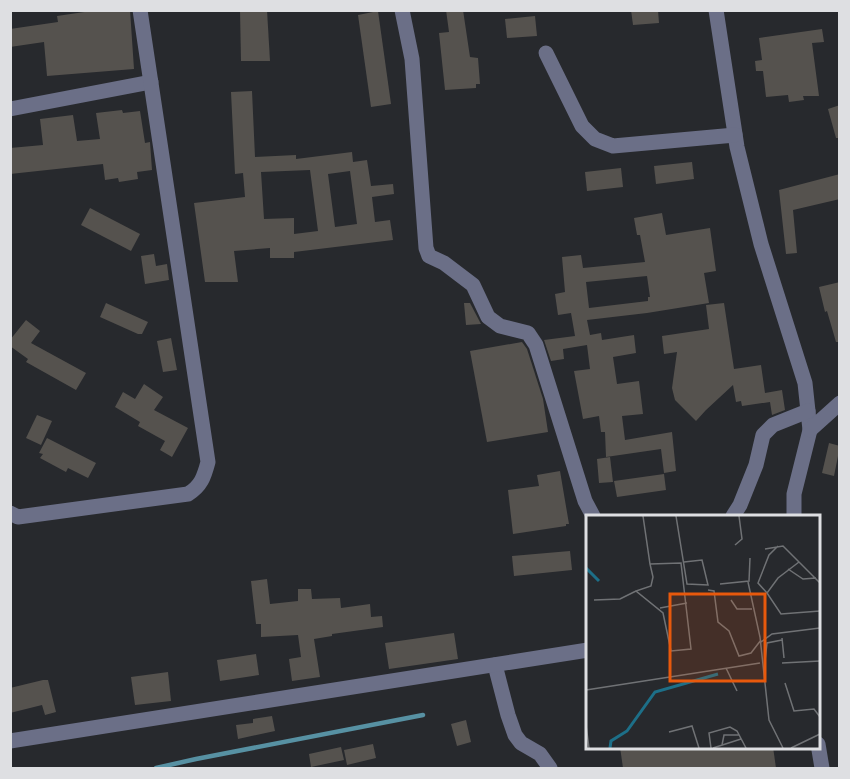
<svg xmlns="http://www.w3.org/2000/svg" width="850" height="779" font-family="'Asap Condensed',sans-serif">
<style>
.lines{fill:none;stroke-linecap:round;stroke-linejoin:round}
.stream{stroke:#5791a3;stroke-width:4.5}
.building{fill:#55524e;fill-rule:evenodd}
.minor{stroke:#6b6f87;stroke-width:15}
.inset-river{fill:none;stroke:#1d6f88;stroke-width:3}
.inset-road{fill:none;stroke:#707275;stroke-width:1.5}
.view{fill:#e8590c;fill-opacity:0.15;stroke:#e8590c;stroke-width:3}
.inset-edge{fill:none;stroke:#dedfe2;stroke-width:3}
</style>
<rect width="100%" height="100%" fill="#27292d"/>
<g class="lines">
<path class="stream" d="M156,768l40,-9 227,-44"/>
</g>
<g class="building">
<path d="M98,10h32l4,59 -87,7 -3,-34 -34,5v-18l48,-7 -1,-6z"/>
<path d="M240,10h27l3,51h-29z"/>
<path d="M446,10h17l7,47 8,1 2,26h-4v4l-31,2 -6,-57 10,-1z"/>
<path d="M631,10h27l1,13 -26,2z"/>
<path d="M378,11l13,93 -20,3 -13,-92z"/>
<path d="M535,16l2,20 -30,2 -2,-19z"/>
<path d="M822,29l2,13 -12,1 7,53h-16l1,4 -15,2 -1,-7 -22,2 -3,-26h-7l-1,-10 7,-1 -3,-22z"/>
<path d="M252,91l3,66 41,-2v4l56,-7 1,10 14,-2 4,26 22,-2 1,10 -22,3 3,25 15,-2 3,20 -99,12v6h-24v-10l-36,3 4,31h-33l-11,-79 51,-6 -2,-24 -8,1 -4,-82zM310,170l8,61 -24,3v-16l-30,1 -3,-47zM350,171l7,53 -22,3 -7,-53z"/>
<path d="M840,105v33h-4l-8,-29z"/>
<path d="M122,110l1,3 17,-2 5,32 5,-1 2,28 -15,2 1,7 -19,3 -1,-4 -13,2 -2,-16 -93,10v-26l33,-3 -3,-26 33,-4 4,26 23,-2 -4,-26z"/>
<path d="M692,162l2,17 -38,5 -2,-18z"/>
<path d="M621,168l2,19 -36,4 -2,-19z"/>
<path d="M840,174v25l-47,11 4,43 -11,1 -7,-64z"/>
<path d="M90,208l50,26 -9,17 -50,-26z"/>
<path d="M662,213l4,22 44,-7 6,43 -12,2 5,30 -62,10 -60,7 3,15 11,-2 1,7 32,-5 2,18 -23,4 4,27 22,-3 4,33 -21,2 3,24 47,-8 4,39 -12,2 -3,-24 -55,8 -1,-25h-4l-2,-16 -16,3 -9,-48 16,-2 -3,-24 -24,4 1,10 -13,2 -7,-21 31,-4 -4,-23 -13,2 -3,-21 10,-2 -3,-35 19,-2 2,13 62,-6 -5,-27h-3l-3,-17zM647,276l3,21h-2v4l-59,7 -3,-26z"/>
<path d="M154,254l2,12 11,-2 2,16 -24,4 -4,-28z"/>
<path d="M840,282v60h-4l-9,-31 -2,1 -6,-25z"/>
<path d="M106,303l42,19 -6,12h-4l-38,-17z"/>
<path d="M464,303h6l11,21 -15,1z"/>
<path d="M724,303l10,66 27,-4 4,28 17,-3 3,20 -13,5 -2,-13 -28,4 -1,-5 -5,1 -3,-17 -27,25 -10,11 -21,-21 -3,-12 5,-36 -13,2 -2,-18 47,-7 -3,-24z"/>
<path d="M26,320l14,11 -9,12 55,30 -10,17 -50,-28 2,-3 -18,-13v-6z"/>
<path d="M171,338l6,32 -14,2 -6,-31z"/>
<path d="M522,342l5,7 16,50 5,33 -61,10 -17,-91z"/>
<path d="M144,384l19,13 -9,13 34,18 -16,29 -12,-7 5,-9 -27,-15 2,-4 -25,-15 8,-15 12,7z"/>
<path d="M37,415l15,6 -11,24 -15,-7z"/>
<path d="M47,438l49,25 -8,15 -20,-10 -2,4 -26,-14 3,-4 -4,-1z"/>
<path d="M829,443l11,3 -6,30 -12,-3z"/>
<path d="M610,457l3,25 -14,1 -2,-24z"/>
<path d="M560,471l9,53h-3v2l-53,8 -5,-44 31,-4 -2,-11z"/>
<path d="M664,474l2,16 -49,7 -3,-16z"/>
<path d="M570,551l2,19 -58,6 -2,-20z"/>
<path d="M267,579l3,25 28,-3v-12h13l1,10 28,-1 1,10 29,-4 1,13 11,-1 1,11 -51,7v2l-18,3 6,38 -28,4 -3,-22 12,-2 -3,-22 -37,2v-13h-5l-5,-43z"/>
<path d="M454,633l4,26 -69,10 -4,-26z"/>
<path d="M256,654l3,21 -39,6 -3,-21z"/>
<path d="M168,672l3,29 -36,4 -4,-28z"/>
<path d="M43,680h5l8,32 -11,3 -3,-10 -32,8v-25z"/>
<path d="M272,716l3,15 -37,8 -2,-14 17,-2v-4z"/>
<path d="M466,720l5,22 -14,4 -6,-22z"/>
<path d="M373,744l3,14 -29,7 -3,-15z"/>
<path d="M341,747l3,13 -33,7 -2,-13z"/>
<path d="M620,747h153l3,21h-153z"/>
</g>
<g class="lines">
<g class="minor">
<path d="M402,10l10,49 14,189 3,8 15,7 29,22 15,32 12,9 28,7 8,12 49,156 8,15"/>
<path d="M716,10l21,137 24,97 44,139 5,47 -16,64v22"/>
<path d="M546,53l36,73 13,13 18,7 122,-11"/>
<path d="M10,109l141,-27"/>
<path d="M810,430l30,-27"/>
<path d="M10,513l8,4 170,-23c13,-8 16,-17 20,-32l-68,-452"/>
<path d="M733,516l7,-11 16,-40 7,-30 10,-10 35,-14"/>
<path d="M495,665l13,50 7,20 6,8 19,11 10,14"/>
<path d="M10,741l578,-91"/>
<path d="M818,744l4,24"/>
</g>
</g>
<g transform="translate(586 515)">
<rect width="234" height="234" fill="#27292d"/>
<path class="inset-river" d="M0,53l13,13M24,233l1,-7 16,-10 28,-39 63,-18"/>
<path class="inset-road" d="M57,1l7,48 3,13 -2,9 -15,5 27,22 8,38 20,-2 -10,-86 -31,1M90,1l11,68 21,1 -6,-25 -18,2M149,30l7,-6 -3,-23M179,34l18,-3 37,37M213,47l-21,16 -11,15 14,21 39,-3M202,54l15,10 13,-1M162,67l12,55 9,83 14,28M134,69l29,-3 1,-23M122,75l6,1 4,31 11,9 10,25 12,-3 10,-13M181,78l-9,-10 11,-28 9,-9M8,85l26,-1 16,-8M145,85l6,9h15M74,93l27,-5M196,123l2,20M175,127l11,-8 48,-6M179,146l2,-18 15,-3M196,148l38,-2M140,153l11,23M199,168l9,28 20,-2 6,8M0,175l174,-27M0,210l3,23M83,217l23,-6 7,22M136,230l2,-10h15M125,233l-2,-15 21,-6 7,4 9,17M127,233l28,-9M205,233l29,-14"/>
<path class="view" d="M84,79h95v87h-95z"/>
<rect width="234" height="234" class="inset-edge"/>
</g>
<rect width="850" height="779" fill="none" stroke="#dedfe2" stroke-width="24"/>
</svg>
